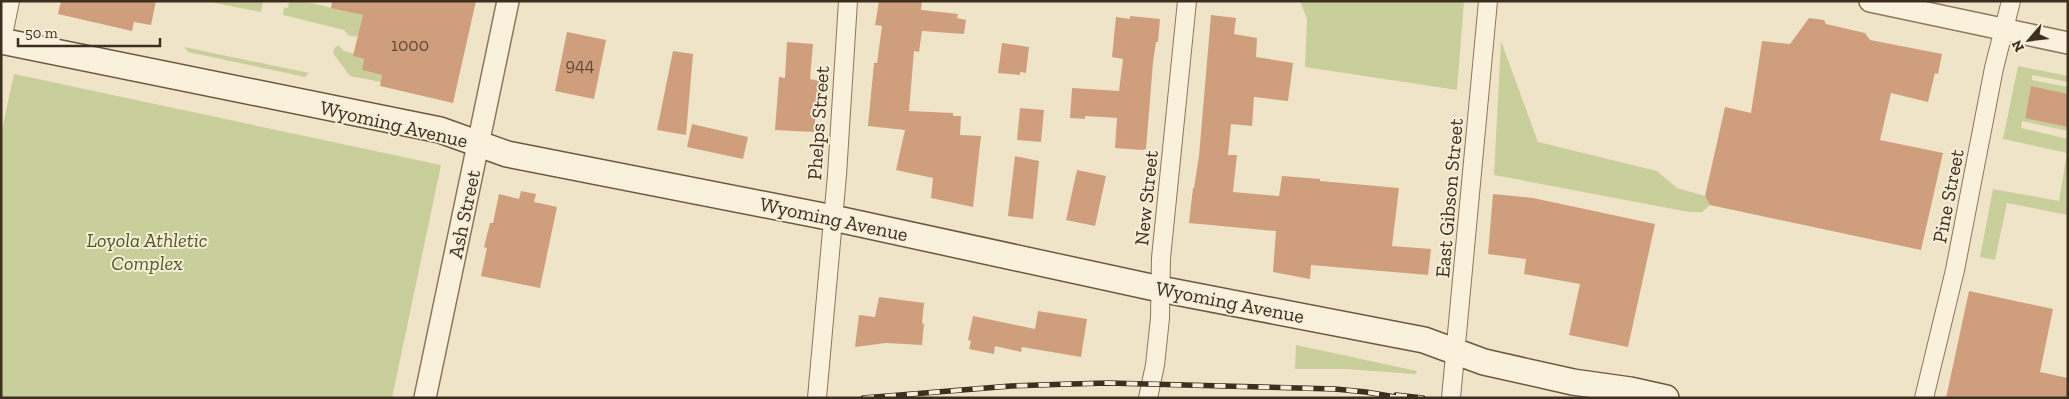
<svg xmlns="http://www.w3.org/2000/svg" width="2069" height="399" font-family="'Zilla Slab',serif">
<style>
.green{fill:#c9cf9b}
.building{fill:#cf9f7d}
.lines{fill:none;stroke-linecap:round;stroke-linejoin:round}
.minor-casing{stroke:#8d765c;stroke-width:20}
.tertiary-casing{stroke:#8d765c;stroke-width:24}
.secondary-casing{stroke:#6f573f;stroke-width:28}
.minor{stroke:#faf1dc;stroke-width:18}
.tertiary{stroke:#faf1dc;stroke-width:21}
.secondary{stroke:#faf1dc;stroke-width:25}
.rail-casing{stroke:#3d2e20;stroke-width:5.5}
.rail{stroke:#f7eed8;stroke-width:4;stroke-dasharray:11;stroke-linecap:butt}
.labels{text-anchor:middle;stroke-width:4;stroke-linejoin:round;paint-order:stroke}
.number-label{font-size:18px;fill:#624a37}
.street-label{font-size:20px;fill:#3d2e20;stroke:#f7eed8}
.park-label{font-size:20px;font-style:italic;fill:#4d5a26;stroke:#f7eed8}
</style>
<rect width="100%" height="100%" fill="#f0e4c8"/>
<g class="green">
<path d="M205,1h54l4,2 -2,9z"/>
<path d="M289,1h14l68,16 -5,20 -17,-1 -5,-6 -61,-15 1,-8 4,1z"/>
<path d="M1300,1h164l-7,89 -152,-23 2,-48z"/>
<path d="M1501,41l37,101 119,29 20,17 28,8 5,9 -8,7h-13l-195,-37z"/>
<path d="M338,45l6,6 9,2v3l11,3 -2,11 20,5 -1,7 -31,-6 -17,-23 1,-4z"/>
<path d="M184,47l125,26 -4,4 -117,-25z"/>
<path d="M2018,66l50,10v6l-36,-7v5l36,7v7l-37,-7 -6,30 43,10v4l-46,-10 -1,7 47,11v76l-61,-12 -12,57 -15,-3 13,-68 66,12 8,-48 -64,-14z"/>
<path d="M14,74l427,91 -49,233h-391v-264z"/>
<path d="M1296,345l121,26 -2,3 -70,-5h-50z"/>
</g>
<g class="building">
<path d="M61,1h95l-5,24 -17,-3 -2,9 -74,-17z"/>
<path d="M332,1h144l-23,102 -73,-17 2,-11 -20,-5 2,-11 -11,-3 10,-41 -32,-7z"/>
<path d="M879,1h43l-1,9 37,4 -1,4 9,2 -2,14 -42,-3 -3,21 -5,-1 -5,60 44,2v3h8l-1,19 21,1 -8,71 -42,-9 2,-20 -37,-8 9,-40 -37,-4 6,-63h3l5,-37 -7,-1z"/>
<path d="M1211,15l25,3 -2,16 23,4 -1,19 37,6 -5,38 -34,-4 -2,29 -21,-2 -3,31h9l-4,37 46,4 3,-20 38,3v2l79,7 -7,58 39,3 -3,26 -117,-10 -1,14 -37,-7 3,-41 -87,-8 4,-35h1l5,-32z"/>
<path d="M1130,16l30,3 -2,23h-2l-3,20 -7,87 -4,1 -27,-2 2,-30 -32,-2v3l-15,-1 2,-30 47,3 4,-32 -11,-2 4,-40 14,2z"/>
<path d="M1809,18l15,2 2,4 39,9 5,7 72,14 -4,20 -3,-1 -7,29 -37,-9 -11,47 63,13 -22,97 -211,-45 -5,-9 20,-89 26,6 11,-72 28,3z"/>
<path d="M567,32l39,8 -12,59 -39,-8z"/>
<path d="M787,42l26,2 -3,35 9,2 -5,51 -39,-2 4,-53 6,1z"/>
<path d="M1002,43l27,4 -3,26 -6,-1v3l-22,-2z"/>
<path d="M673,51l20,3 -7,81 -29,-5z"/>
<path d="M2031,86l37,8v33l-43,-9z"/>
<path d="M1020,108l24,2 -3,32 -24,-2z"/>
<path d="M692,124l56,13 -5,22 -56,-12z"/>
<path d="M1015,156l24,5 -6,58 -25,-3z"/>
<path d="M1077,170l29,6 -11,50 -29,-6z"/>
<path d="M521,191l15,3 -2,8 23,5 -17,81 -59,-12 6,-28 -3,-1 6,-24h3l6,-29 20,5z"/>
<path d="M1493,194l40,4 122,26 -27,123 -59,-12 11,-51 -56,-10 2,-15 -38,-5z"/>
<path d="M1969,291l84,18 -13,63 28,6v20h-122z"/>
<path d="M879,297l45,6 -2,20 2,1 -2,21 -36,-2 -31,4 4,-32 16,2z"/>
<path d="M1038,311l49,8 -6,38 -59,-10 -1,5 -26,-6 -1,8 -25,-5 2,-8 -3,-1 5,-24 62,13z"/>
</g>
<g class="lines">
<g class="minor-casing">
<g id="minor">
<path d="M1,45l9,-44"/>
<path d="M817,398l20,-223 11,-174"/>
<path d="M1148,398l7,-33 5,-47 1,-60 26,-257"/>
<path d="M1451,398l37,-397"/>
<path d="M1924,398l31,-128 39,-202 17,-67"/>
</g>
</g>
<g class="tertiary-casing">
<g id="tertiary">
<path d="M1870,1l198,42"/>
<path d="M425,398l83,-397"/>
</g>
</g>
<g class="secondary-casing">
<path id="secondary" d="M1,41l439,89 67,24 326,64 327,71 264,51 60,22 89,20 57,8 36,8"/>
</g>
<use href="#minor" class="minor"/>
<use href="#tertiary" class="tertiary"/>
<use href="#secondary" class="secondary"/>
<g class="rail-casing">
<g id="rail">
<path d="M1396,395l27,3"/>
<path d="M863,398l148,-12 60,-2 37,-1 227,6 31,3 35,6"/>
</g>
</g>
<use href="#rail" class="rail"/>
</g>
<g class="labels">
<g class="number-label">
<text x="410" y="51">1000</text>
<text x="580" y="71">944</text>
</g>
<g class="street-label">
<text transform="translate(818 123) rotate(-86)" y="7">Phelps Street</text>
<text transform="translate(394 124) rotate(13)" y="7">Wyoming Avenue</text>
<text transform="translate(1948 196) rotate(-79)" y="7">Pine Street</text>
<text transform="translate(1146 198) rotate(-84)" y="7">New Street</text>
<text transform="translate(1449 198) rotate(-85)" y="7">East Gibson Street</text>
<text transform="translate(464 214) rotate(-78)" y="7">Ash Street</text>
<text transform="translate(834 219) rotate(12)" y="7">Wyoming Avenue</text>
<text transform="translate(1230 302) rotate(11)" y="7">Wyoming Avenue</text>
</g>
<g class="park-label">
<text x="147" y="247">Loyola Athletic<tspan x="147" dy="23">Complex</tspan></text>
</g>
</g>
<rect width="2069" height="399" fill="none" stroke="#3d2e20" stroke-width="5"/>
<g transform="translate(2029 40) rotate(242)" stroke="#f7eed8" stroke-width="4" paint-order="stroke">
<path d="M0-4L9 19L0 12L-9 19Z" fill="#3d2e20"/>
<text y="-8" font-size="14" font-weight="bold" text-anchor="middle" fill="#3d2e20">N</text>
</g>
<path d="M18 38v8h142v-8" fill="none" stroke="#3d2e20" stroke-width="2.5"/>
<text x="25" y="38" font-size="15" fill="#3d2e20" stroke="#f7eed8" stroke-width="4" paint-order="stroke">50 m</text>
</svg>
